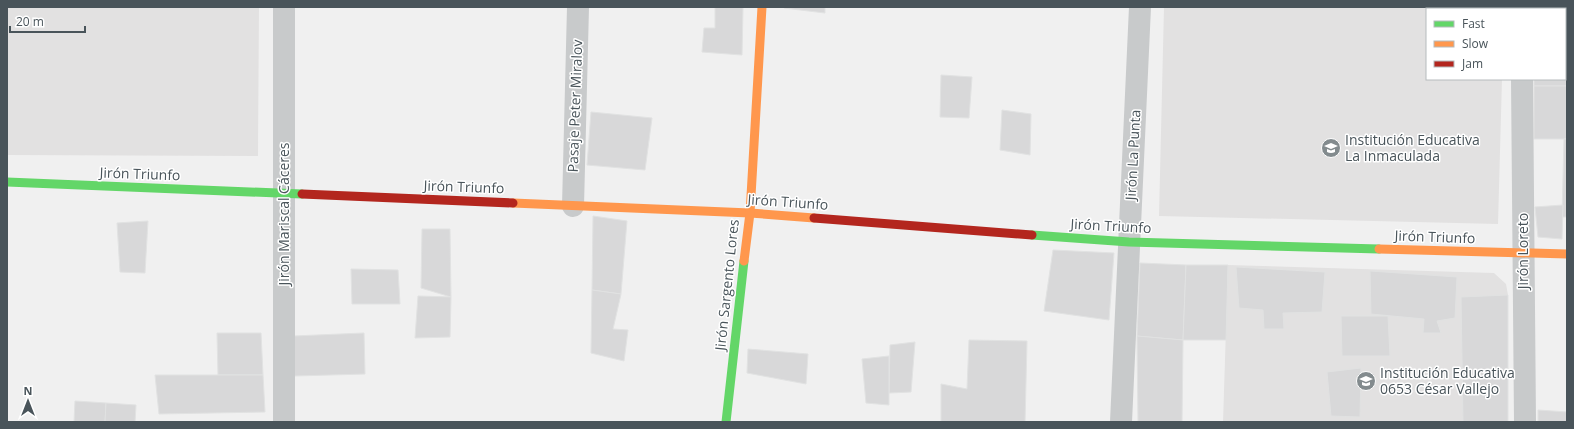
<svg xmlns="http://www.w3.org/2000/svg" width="1574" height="429" font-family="'Open Sans',sans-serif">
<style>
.education{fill:#e2e1e1}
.building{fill:#d8d8d9;stroke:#e1e2e2}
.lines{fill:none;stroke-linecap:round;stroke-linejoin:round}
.street{stroke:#c8cacb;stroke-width:22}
.fast{stroke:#63d668;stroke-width:9}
.slow{stroke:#ff974d;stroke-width:9}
.jam{stroke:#b3261e;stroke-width:9}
.labels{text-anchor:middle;stroke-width:3;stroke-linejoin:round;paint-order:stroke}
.street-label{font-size:14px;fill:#49545a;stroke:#fff}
.poi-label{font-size:14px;fill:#49545a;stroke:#fff;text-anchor:start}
</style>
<rect width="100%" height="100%" fill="#f0f0f0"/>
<g class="education">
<path d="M7,7h252l-1,149 -251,-1z"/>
<path d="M1164,7h340v2h-77v70h75l-4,145 -339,-8z"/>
<path d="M1228,265l266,8 12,11 2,11v127h-285z"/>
</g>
<g class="building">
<path d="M715,7h28l-1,48 -40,-3 2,-24h11z"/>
<path d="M784,7h41v6l-41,-5z"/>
<path d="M1565,24h2v62h-33v-7h31z"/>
<path d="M941,75l31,2 -3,41 -29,-1z"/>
<rect x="1534" y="86" width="33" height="53"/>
<path d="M1002,110l29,4 -1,41 -30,-5z"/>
<path d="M591,112l61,6 -7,52 -58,-5z"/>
<path d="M1564,139h3v78h-5z"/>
<path d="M1563,205l-1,34 -24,-2 -3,-30z"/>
<path d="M593,216l34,5 -6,73 -29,-4z"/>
<path d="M148,221l-3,52 -25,-1 -3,-49z"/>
<path d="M422,229h28l1,68 -30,-9z"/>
<path d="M1053,250l61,3 -5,67 -65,-9z"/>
<path d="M1140,263l46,2 -3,75 -46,-4z"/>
<path d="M1186,265h42l-2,75h-43z"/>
<path d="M1236,267l89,5 -3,40 -39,1 1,16h-20l-1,-19 -24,-2z"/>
<path d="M351,269l47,1 2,34h-48z"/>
<path d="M1370,271l87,6 -2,41 -18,3 4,12h-18l1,-14 -53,-5z"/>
<path d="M592,290l29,4 -8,35 15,1 -4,31 -33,-8z"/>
<path d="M1508,295v127h-45l-2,-125z"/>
<path d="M418,296l33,1 -1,40 -35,1z"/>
<path d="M1341,316h47l2,40h-48z"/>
<path d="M217,333h44l2,42h-45z"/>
<path d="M364,333l1,41 -71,2v-40z"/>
<path d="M1137,336l46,4 -1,82h-44z"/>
<path d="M969,340l58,1 -2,81h-84v-38l26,5z"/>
<path d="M915,342l-4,50 -22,1 1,-48z"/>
<path d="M748,349l60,5 -2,30 -59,-11z"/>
<path d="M889,356v49l-23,-2 -4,-44z"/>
<path d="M1361,368l-1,49 -29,-1 -4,-44z"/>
<path d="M155,375h108l2,37 -106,2z"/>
<path d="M75,401l31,2 -1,19h-31z"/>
<path d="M106,403l30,2 -1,17h-30z"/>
<path d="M1538,410l29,2v10h-29z"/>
</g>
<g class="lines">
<g class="street">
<path d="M1521,7v2"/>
<path d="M1522,79l3,343"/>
<path d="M573,206l5,-199"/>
<path d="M284,422v-415"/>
<path d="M1121,422l19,-415"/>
</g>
<g class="fast">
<path d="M7,182l295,12"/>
<path d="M1032,235l97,7 250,7"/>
<path d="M726,422l18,-161"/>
</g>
<g class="slow">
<path d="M513,203l237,10 64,5"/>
<path d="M1379,249l188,5"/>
<path d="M744,261l6,-48 12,-206"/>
</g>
<g class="jam">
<path d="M302,194l211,9"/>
<path d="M814,218l218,17"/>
</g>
</g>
<defs>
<g id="school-disc" transform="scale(1)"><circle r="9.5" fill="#838b8e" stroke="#fff"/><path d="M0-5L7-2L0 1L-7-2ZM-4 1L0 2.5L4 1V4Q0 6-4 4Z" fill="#fff"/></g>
</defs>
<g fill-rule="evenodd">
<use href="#school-disc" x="1331" y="148"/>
<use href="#school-disc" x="1366" y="381"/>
</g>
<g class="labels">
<g class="street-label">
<text transform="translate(575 106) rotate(-88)" y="5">Pasaje Peter Miralov</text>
<text transform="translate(1133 155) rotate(-87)" y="5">Jirón La Punta</text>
<text transform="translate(140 174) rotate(2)" y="5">Jirón Triunfo</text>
<text transform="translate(464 187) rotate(2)" y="5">Jirón Triunfo</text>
<text transform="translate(788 202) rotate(4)" y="5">Jirón Triunfo</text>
<text transform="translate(284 214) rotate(-90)" y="5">Jirón Mariscal Cáceres</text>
<text transform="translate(1111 226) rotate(3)" y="5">Jirón Triunfo</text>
<text transform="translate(1435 237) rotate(2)" y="5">Jirón Triunfo</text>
<text transform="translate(1523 251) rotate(-90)" y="5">Jirón Loreto</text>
<text transform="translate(727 285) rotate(-84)" y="5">Jirón Sargento Lores</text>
</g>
<g class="poi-label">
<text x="1345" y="145">Institución Educativa<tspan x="1345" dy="16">La Inmaculada</tspan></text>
<text x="1380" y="378">Institución Educativa<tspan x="1380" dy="16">0653 César Vallejo</tspan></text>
</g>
</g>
<rect width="1574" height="429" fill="none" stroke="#49545a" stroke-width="16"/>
<rect x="1426" y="8" width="140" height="72" fill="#ffffff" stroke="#b6bbbd"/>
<rect x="1434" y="21" width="20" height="6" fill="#63d668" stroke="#b6bbbd"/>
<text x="1462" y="28" font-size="12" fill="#49545a">Fast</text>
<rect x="1434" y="41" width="20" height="6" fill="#ff974d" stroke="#b6bbbd"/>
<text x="1462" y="48" font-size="12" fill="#49545a">Slow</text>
<rect x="1434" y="61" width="20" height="6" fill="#b3261e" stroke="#b6bbbd"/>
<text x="1462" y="68" font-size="12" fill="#49545a">Jam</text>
<g transform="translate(28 401)" stroke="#ffffff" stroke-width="3" paint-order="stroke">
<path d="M0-3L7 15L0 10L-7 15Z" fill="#49545a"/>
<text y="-6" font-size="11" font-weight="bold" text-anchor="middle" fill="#49545a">N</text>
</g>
<path d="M10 26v6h75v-6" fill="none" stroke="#49545a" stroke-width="2"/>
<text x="16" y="26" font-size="12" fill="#49545a" stroke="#ffffff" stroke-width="3" paint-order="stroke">20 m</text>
</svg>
